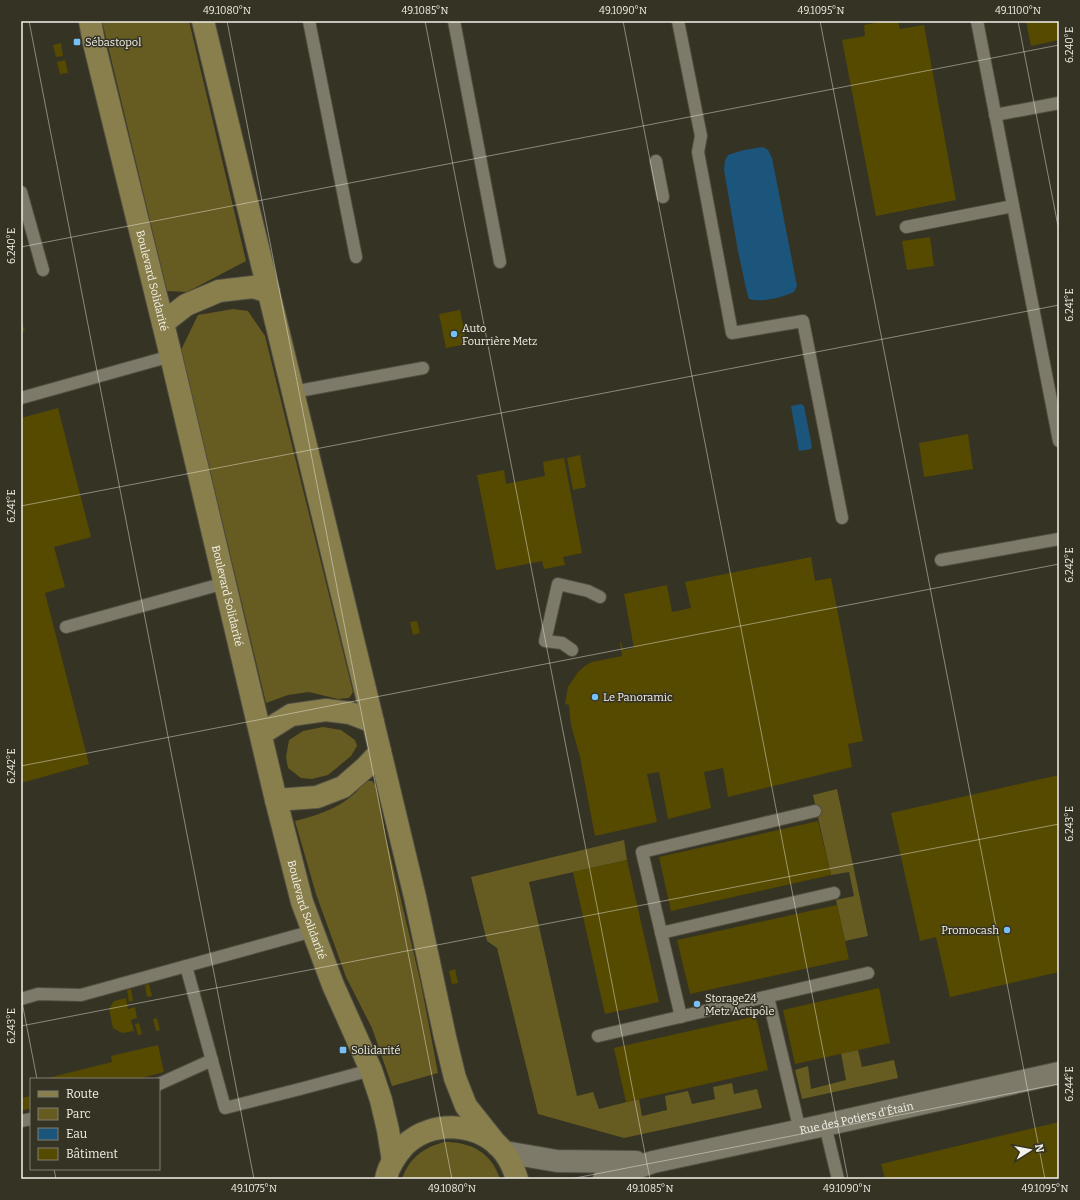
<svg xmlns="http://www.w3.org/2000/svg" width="1080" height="1200" font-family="Bitter,serif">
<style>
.green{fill:#665b20}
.water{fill:#1c557b}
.building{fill:#564a00}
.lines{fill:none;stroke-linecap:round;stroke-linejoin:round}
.service-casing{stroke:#514e42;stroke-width:14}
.minor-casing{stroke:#514e42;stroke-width:24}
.secondary-casing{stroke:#514e42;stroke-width:24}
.service{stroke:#7d7a69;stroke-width:12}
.minor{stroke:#7d7a69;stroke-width:22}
.secondary{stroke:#887f4c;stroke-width:22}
.ticks{fill:none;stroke:#f4f2e9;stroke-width:1;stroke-opacity:0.45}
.poi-dot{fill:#77c0f7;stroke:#353324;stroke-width:1.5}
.labels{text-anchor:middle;stroke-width:3;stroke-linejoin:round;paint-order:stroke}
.poi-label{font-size:11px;fill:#f4f2e9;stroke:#353324;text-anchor:start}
.street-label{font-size:11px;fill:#f4f2e9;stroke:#353324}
.neatline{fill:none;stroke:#f4f2e9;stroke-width:1.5}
.ticks-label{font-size:10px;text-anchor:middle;fill:#f4f2e9}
</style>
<rect width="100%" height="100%" fill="#353324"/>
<g class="green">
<path d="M102,21h87l57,240 -59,31 -20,-1z"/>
<path d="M233,309l15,2 17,25 88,356 -4,6 -11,1 -29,-7 -21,3 -22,8 -85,-353 17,-35z"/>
<path d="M323,727l18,3 14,10 2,6 -6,10 -23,19 -16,4 -11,-1 -13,-10 -2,-11 3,-17 14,-9z"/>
<path d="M365,781h7l5,6 9,50 35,147 17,89 -46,13 -20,-58 -26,-51 -30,-83 -21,-73c25,-6 56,-17 70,-40z"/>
<path d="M837,789l31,147 -23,5 -9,-41 18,-4 -5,-24 -18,3 -18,-80z"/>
<path d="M624,840l3,20 -98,22 48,214 16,-4 6,17 40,-10 3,17 25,-6 -2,-14 23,-5 4,13 23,-5 -2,-12 19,-4 2,11 23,-5 5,19 -138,30 -86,-24 -41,-166 -10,-7 -16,-64z"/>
<path d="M858,1050l4,17 32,-7 4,18 -96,21 -7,-29 13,-4 3,23 35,-9 -5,-27z"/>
<path d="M444,1142c27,0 47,10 56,37h-98c7,-21 21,-31 42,-37z"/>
</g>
<g class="water">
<path d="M763,147l5,3 4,8 25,128 -3,6c-11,5 -33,11 -45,7l-2,-6 -9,-42 -14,-81 1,-10 3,-5 16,-5z"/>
<path d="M801,404l3,2 8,41 -1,2 -12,2 -8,-45z"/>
</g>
<g class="building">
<path d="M885,21h13l2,8 24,-4 32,175 -80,16 -34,-176 23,-4 -1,-11z"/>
<path d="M1026,21h33v19l-28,6z"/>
<path d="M61,43l2,13 -7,1 -3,-12z"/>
<path d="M65,60l3,13 -8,1 -3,-12z"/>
<path d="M930,237l4,29 -27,4 -5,-29z"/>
<path d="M460,310l7,34 -21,4 -7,-34z"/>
<path d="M21,319l4,12 -4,1z"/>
<path d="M58,408l33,129 -37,10 11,40 -20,6 44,171 -68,19v-365z"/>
<path d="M968,434l5,35 -49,8 -5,-34z"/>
<path d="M580,455l6,32 -13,3 -6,-32z"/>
<path d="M564,458l18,95 -19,4 2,8 -21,4 -2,-8 -46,9 -19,-95 27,-5 2,14 39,-8 -2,-14z"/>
<path d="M811,557l4,24 16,-3 32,163 -15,3 4,23 -124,30 -5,-29 -19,4 7,36 -43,11 -9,-47 -12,2 10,48 -62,14 -15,-79 -9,-32 -2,-20 -4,-1 3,-17 10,-15 8,-7 6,-3 30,-6 -2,-13 1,-1 2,8 11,-2 -10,-54 43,-9 5,27 19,-4 -6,-26z"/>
<path d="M417,621l3,12 -7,2 -3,-13z"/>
<path d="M1059,775v197l-109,25 -14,-60 -16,4 -29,-128z"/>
<path d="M818,821l13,54 -160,36 -12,-54z"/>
<path d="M627,860l32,142 -54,12 -32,-142z"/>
<path d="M837,905l12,54 -159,35 -13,-54z"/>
<path d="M455,969l3,14 -6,1 -3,-13z"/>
<path d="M149,984l3,12 -5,1 -2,-12z"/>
<path d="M879,988l11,55 -95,21 -12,-54z"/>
<path d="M131,989l2,12 -4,1 -2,-12z"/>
<path d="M126,998l2,11 7,-2 2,11 -6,2 3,11 -12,2 -9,-5 -4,-19 5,-8z"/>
<path d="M756,1016l12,54 -142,32 -12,-54z"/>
<path d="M157,1018l3,12 -4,1 -3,-12z"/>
<path d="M139,1023l3,11 -4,1 -3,-11z"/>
<path d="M158,1045l6,27 -26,7h-94l68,-17 -1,-6z"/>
<path d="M31,1096v12l-10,3v-13z"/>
<path d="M1059,1122v57h-174l-4,-15z"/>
</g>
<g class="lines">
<g class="service-casing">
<g id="service">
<path d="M309,21l47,236"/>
<path d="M454,21l46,241"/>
<path d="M678,21l23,115 -3,16 34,181 71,-12 39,197"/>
<path d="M977,21l82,420"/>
<path d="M995,115l64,-12"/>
<path d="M656,161l7,36"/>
<path d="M21,192l22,78"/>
<path d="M906,227l107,-21"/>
<path d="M293,392l130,-24"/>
<path d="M21,398l150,-42"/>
<path d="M941,560l118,-21"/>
<path d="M66,627l159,-44"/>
<path d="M572,650l-10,-7 -17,-2 13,-57 30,7 12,6"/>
<path d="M661,933l173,-40"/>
<path d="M186,966l39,142 75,-19 71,-19"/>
<path d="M768,997l32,134"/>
<path d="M21,999l17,-5 43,1 232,-64"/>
<path d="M681,1017l-39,-165 173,-41"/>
<path d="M598,1036l270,-63"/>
<path d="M159,1084l53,-24"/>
<path d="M21,1121l10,-2"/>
<path d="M825,1125l13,54"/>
</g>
</g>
<g class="minor-casing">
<g id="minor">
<path d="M504,1152l53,9 79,1"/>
<path id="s1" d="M604,1179l49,-17 172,-37 234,-52"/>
</g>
</g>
<g class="secondary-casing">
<g id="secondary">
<path id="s2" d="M90,21l4,22 77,313 105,444 26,102 31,83 38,85 10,30 7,30 5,31"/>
<path d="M203,21l170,701 42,175 30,140 10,41 11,28 31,39"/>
<path d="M163,323l23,-18 33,-14 34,-4 16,5"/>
<path d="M261,734l30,-19 35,-5 24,3 23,9"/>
<path d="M276,800l41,-3 26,-10 23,-20 14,-15"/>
<path d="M386,1179c2,-13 10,-24 19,-34 28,-26 75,-23 99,7 6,8 10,17 13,27"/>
</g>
</g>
<use href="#service" class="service"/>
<use href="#minor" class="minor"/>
<use href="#secondary" class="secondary"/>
</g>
<path class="ticks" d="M29,21l225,1158M227,21l225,1158M425,21l225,1158M623,21l225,1158M820,21l225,1158M1018,21l41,210M21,247l1038,-202M21,506l1038,-201M21,766l1038,-202M21,997l16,82M21,1026l1038,-202M54,1169l2,10M570,1179l489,-95"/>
<g class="poi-dot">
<rect x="73" y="38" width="8" height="8" rx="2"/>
<circle cx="454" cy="334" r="4"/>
<circle cx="595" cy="697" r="4"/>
<circle cx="1007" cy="930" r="4"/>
<circle cx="697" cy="1004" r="4"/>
<rect x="339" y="1046" width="8" height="8" rx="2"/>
</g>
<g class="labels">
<g class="poi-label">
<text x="85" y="46">Sébastopol</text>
<text x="462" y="332">Auto<tspan x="462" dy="13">Fourrière Metz</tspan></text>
<text x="603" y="701">Le Panoramic</text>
<text x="999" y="934" text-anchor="end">Promocash</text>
<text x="705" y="1002">Storage24<tspan x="705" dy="13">Metz Actipôle</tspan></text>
<text x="351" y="1054">Solidarité</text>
</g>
<g class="street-label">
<text dy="4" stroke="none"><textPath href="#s2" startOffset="267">Boulevard Solidarité</textPath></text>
<text dy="4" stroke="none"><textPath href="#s2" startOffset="591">Boulevard Solidarité</textPath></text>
<text dy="4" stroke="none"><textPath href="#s2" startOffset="915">Boulevard Solidarité</textPath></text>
<text dy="4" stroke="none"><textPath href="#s1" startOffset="260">Rue des Potiers d'Étain</textPath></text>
</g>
</g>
<rect width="1080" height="1200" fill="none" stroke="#353324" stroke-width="44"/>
<rect x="30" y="1078" width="130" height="92" fill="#353324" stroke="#817f73"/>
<rect x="38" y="1091" width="20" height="6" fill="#887f4c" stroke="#817f73"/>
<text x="66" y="1098" font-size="12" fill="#f4f2e9">Route</text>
<rect x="38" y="1108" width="20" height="12" fill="#665b20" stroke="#817f73"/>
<text x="66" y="1118" font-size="12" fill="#f4f2e9">Parc</text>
<rect x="38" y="1128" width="20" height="12" fill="#1c557b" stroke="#817f73"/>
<text x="66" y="1138" font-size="12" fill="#f4f2e9">Eau</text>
<rect x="38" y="1148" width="20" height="12" fill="#564a00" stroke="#817f73"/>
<text x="66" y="1158" font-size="12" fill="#f4f2e9">Bâtiment</text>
<g transform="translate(1030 1150) rotate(79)" stroke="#353324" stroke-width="3" paint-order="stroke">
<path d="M0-3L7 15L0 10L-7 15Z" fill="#f4f2e9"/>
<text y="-6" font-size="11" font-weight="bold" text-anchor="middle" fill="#f4f2e9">N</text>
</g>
<rect x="22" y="22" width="1036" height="1156" class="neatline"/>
<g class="ticks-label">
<text x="227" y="14">49.1080°N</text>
<text x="425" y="14">49.1085°N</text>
<text x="623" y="14">49.1090°N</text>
<text x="821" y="14">49.1095°N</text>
<text x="1018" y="14">49.1100°N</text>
<text transform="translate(1069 45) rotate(-90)" y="4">6.240°E</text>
<text transform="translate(11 246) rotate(-90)" y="4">6.240°E</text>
<text transform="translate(1069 305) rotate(-90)" y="4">6.241°E</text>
<text transform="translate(11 506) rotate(-90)" y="4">6.241°E</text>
<text transform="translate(1069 565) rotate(-90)" y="4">6.242°E</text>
<text transform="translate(11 766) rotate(-90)" y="4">6.242°E</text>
<text transform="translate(1069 824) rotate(-90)" y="4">6.243°E</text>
<text transform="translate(11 1026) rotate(-90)" y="4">6.243°E</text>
<text transform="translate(1069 1084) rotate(-90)" y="4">6.244°E</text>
<text x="254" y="1192">49.1075°N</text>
<text x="452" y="1192">49.1080°N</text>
<text x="650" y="1192">49.1085°N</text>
<text x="847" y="1192">49.1090°N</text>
<text x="1045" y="1192">49.1095°N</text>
</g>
</svg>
